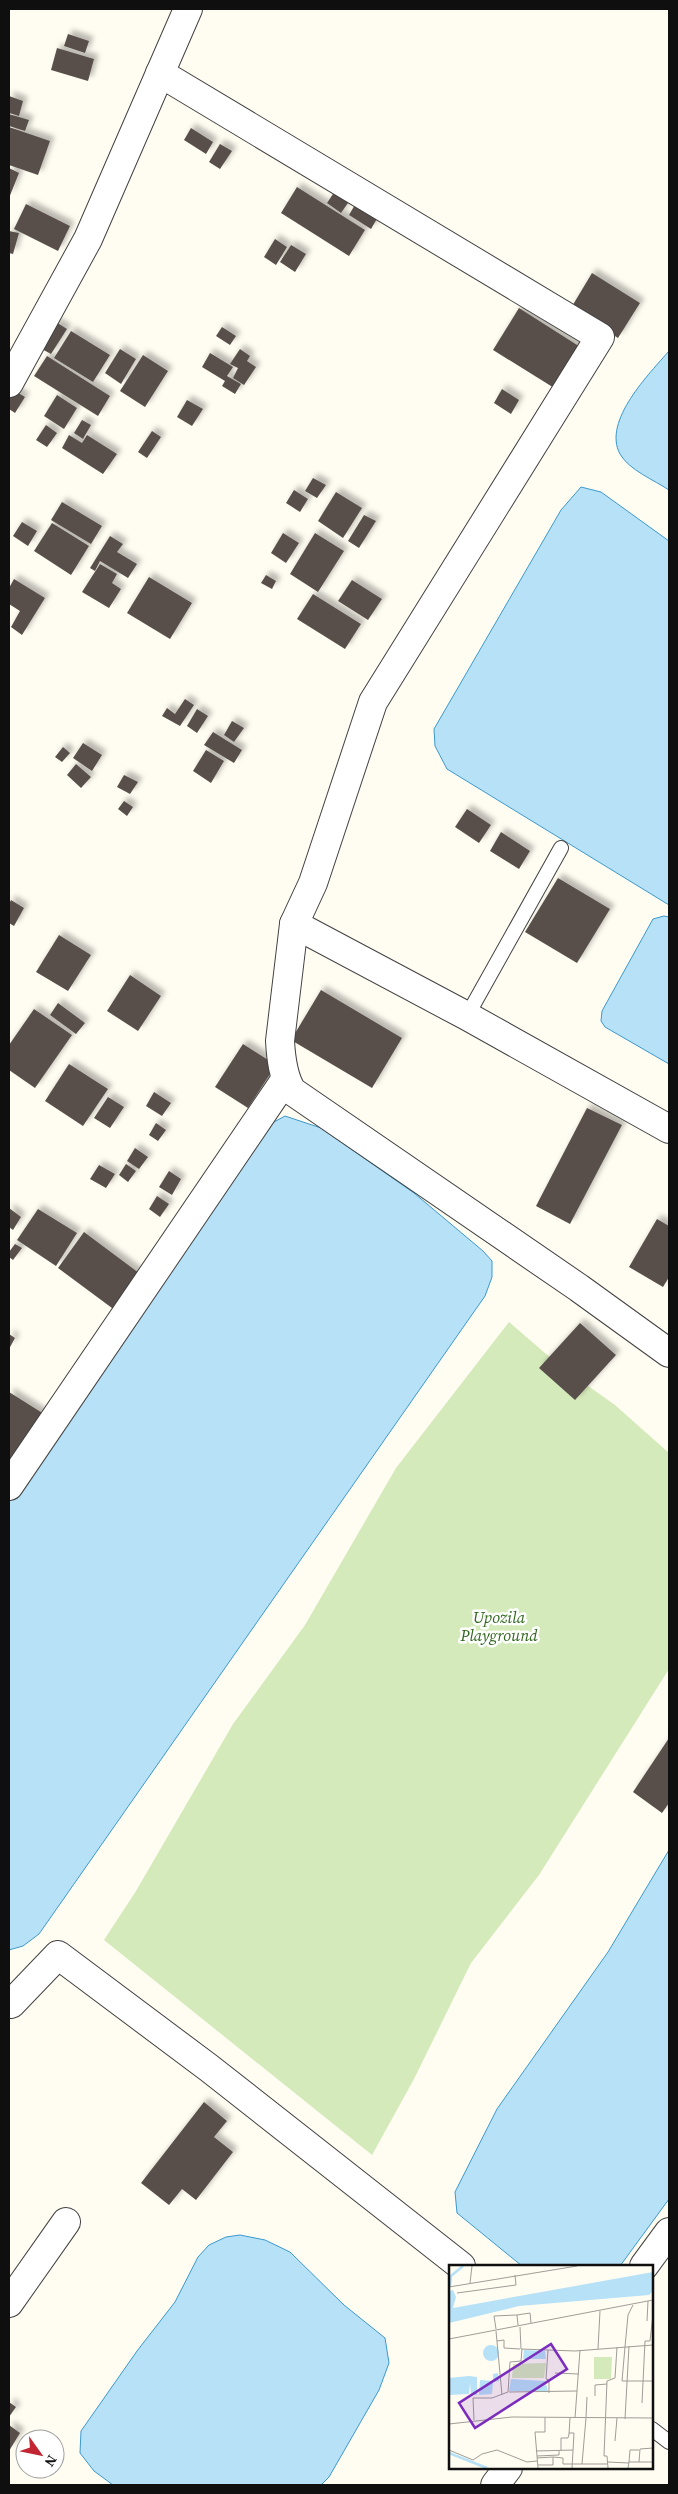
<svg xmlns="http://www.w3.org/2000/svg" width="678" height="2494" font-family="'Source Serif 4',serif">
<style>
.green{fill:#d5eaba}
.water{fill:#b6e1f7;stroke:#3c99ce}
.building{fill:#58504b;filter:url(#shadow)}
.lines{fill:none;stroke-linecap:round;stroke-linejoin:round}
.lane-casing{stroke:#424242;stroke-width:16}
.street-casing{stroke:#424242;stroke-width:30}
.lane{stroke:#fff;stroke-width:14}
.street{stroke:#fff;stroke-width:28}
.labels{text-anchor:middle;stroke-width:5;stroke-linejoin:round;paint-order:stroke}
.park-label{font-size:16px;font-style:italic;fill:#30681e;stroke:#fff}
.inset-river{fill:none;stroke:#b6e1f7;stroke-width:2.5}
.inset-road{fill:none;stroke:#9f9d97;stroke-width:1}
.view{fill:#7b2cbf;fill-opacity:0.15;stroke:#7b2cbf;stroke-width:2.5}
.inset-edge{fill:none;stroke:#0f0f0f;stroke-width:2.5}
</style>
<defs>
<filter id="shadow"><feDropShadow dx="4.5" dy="-4.5" stdDeviation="2.5" flood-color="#0004"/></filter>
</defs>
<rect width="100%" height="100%" fill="#fffcf1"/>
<path class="green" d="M509,1322l51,44 55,39 54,48v216l-130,206 -68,88 -57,116 -42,76 -268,-215 32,-49 97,-167 72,-99 91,-157z"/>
<g class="water">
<path d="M669,351v139c-15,-10 -40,-20 -49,-36 -18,-33 30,-81 49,-103z"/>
<path d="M581,487l20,5 68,49v364l-222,-136 -12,-23 -1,-17 127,-219z"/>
<path d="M664,916l5,1v147l-64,-37 -4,-6 1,-10 51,-92z"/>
<path d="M285,1116l36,12 93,65 69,58 9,10v16l-7,19 -446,638 -16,12 -14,4v-453l254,-369z"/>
<path d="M669,1850v349l-49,67h-98l-65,-53 -2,-21 42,-83 111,-157z"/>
<path d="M240,2235l25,5 25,12 54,53 41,33 4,25 -10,27 -50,87 -8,8h-208l-19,-14 -14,-18 1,-22 56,-80 38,-49 23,-45 11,-12 17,-8z"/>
</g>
<g class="building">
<path d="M68,34l21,7 -4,12 -21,-7z"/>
<path d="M57,48l37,11 -6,22 -37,-11z"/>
<path d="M9,96l14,5 -4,15 -10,-3z"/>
<path d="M9,114l20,6 -4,11 -16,-5z"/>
<path d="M9,127l41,14 -12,34 -29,-10z"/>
<path d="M191,128l22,14 -7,12 -22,-14z"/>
<path d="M220,144l12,7 -12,18 -11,-7z"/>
<path d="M9,168l10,5 -10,25z"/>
<path d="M297,187l68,43 -16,26 -68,-43z"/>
<path d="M335,191l15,9 -9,13 -14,-10z"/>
<path d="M356,203l22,14 -7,12 -22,-14z"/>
<path d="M26,204l44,22 -12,25 -44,-22z"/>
<path d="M9,231l10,2 -6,21 -4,-1z"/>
<path d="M275,239l12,8 -11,18 -12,-8z"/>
<path d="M291,245l15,9 -11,18 -15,-10z"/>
<path d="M592,273l48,30 -22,35 -47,-30z"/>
<path d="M519,308l66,42 -26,41 -66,-41z"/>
<path d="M56,322l11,7 -16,25 -11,-6z"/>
<path d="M222,327l14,9 -6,9 -14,-9z"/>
<path d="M71,331l39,24 -17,27 -39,-24z"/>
<path d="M120,349l16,10 -15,25 -16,-11z"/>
<path d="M240,349l10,7 -3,5 9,6 -12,18 -11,-7 5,-10 -8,-4z"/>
<path d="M210,353l23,14 -6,9 14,8 -6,10 -13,-8 3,-5 -23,-14z"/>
<path d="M143,355l25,16 -23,36 -25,-16z"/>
<path d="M47,356l63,40 -12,20 -64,-40z"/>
<path d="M502,389l17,11 -8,14 -17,-11z"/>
<path d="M15,391l10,6 -10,16 -6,-4v-9z"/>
<path d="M57,395l20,13 -13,21 -20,-13z"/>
<path d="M187,400l16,9 -11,17 -15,-9z"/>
<path d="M82,420l9,5 -8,14 -9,-6z"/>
<path d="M46,425l11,8 -10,14 -11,-7z"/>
<path d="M152,431l9,6 -14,21 -9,-6z"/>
<path d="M69,435l13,8 5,-8 30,19 -14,20 -41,-26z"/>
<path d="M313,478l13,7 -9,13 -12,-7z"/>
<path d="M294,490l14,9 -8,13 -14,-9z"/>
<path d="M336,492l26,16 -19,30 -25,-17z"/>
<path d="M62,502l40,24 -11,18 -40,-24z"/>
<path d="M364,515l12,6 -17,27 -11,-7z"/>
<path d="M22,522l15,9 -9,15 -15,-10z"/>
<path d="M52,523l37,23 -18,29 -37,-24z"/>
<path d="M283,533l16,10 -13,20 -15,-10z"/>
<path d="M315,533l29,18 -26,41 -28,-18z"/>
<path d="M110,536l13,8 -6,8 20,12 -9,14 -28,-17 -5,10 -5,-3z"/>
<path d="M100,564l17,10 -5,9 9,6 -12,19 -27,-16z"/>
<path d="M266,575l10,6 -4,8 -11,-6z"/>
<path d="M149,577l43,26 -22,36 -43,-26z"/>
<path d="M14,579l31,19 -23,37 -11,-8 9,-16 -11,-7v-16z"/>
<path d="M352,580l30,19 -14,21 -30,-19z"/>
<path d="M313,594l48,30 -16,25 -48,-30z"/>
<path d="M185,699l9,6 -14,21 -18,-10 5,-8 8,6z"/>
<path d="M197,709l11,7 -11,17 -10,-7z"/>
<path d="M232,721l12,7 -10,14 -10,-7z"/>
<path d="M213,732l29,18 -8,13 -30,-18z"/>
<path d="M83,743l19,12 -10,16 -19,-13z"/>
<path d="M63,747l7,6 -8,9 -7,-5z"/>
<path d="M206,750l18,11 -13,22 -18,-12z"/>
<path d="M76,764l15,13 -10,11 -14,-13z"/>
<path d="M124,775l14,7 -8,12 -13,-7z"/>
<path d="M124,801l9,6 -6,9 -9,-7z"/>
<path d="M467,809l24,16 -12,18 -24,-16z"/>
<path d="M501,832l29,19 -11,18 -29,-18z"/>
<path d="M558,878l52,31 -33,54 -52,-31z"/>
<path d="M11,900l13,8 -10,18 -5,-3v-19z"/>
<path d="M59,935l32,20 -23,36 -32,-19z"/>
<path d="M130,975l31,21 -23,35 -31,-20z"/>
<path d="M321,990l81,48 -30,50 -81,-48z"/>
<path d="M58,1003l27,20 -9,11 -26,-19z"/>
<path d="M34,1009l38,26 -37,53 -26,-18v-25z"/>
<path d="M243,1044l33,21 -28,43 -33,-21z"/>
<path d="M69,1064l39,25 -25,37 -38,-25z"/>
<path d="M154,1092l17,11 -9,13 -16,-10z"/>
<path d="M108,1097l16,10 -14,21 -16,-10z"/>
<path d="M587,1108l35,17 -52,99 -34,-18z"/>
<path d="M156,1123l10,7 -8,11 -9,-6z"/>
<path d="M135,1148l13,9 -9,12 -12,-8z"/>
<path d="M126,1164l10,7 -8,11 -9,-7z"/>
<path d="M99,1165l16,9 -9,14 -16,-9z"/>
<path d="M169,1171l12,8 -9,16 -13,-8z"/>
<path d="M157,1196l12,8 -9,13 -11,-8z"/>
<path d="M9,1208l12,9 -8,13 -4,-3z"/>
<path d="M38,1209l39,24 -21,33 -39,-26z"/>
<path d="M657,1219l12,7v51l-6,10 -34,-20z"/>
<path d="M84,1232l59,44 -27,35 -58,-43z"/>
<path d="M15,1244l7,4 -9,12 -4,-3v-5z"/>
<path d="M580,1323l36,32 -41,45 -36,-32z"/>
<path d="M9,1334l6,4 -6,11z"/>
<path d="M9,1392l35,22 -35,51z"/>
<path d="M669,1738v65l-7,10 -29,-21z"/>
<path d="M204,2102l23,19 -13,16 19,15 -37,48 -14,-11 -13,16 -28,-22z"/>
<path d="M9,2402l7,5 -7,10z"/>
<path d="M9,2425l11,8 -11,18z"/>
</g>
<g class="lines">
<g class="lane-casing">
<g id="lane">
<path d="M467,1016l94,-168"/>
<path d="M652,2429l17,13"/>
</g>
</g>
<g class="street-casing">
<g id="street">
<path d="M160,73l440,264 -227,365 -60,181 -19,41 -14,117c1,17 3,36 12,50l287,197 90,65"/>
<path d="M9,383l79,-144 100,-230"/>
<path d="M294,924l173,92 202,113"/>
<path d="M9,1486l276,-406"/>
<path d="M9,2003l2,1 47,-49 151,113 252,198"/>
<path d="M644,2266l25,-34"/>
<path d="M9,2303l57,-81"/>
<path d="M495,2485l13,-17"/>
</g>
</g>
<use href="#lane" class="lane"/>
<use href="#street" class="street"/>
</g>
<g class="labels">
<g class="park-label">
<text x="499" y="1623">Upozila<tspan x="499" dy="18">Playground</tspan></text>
</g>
</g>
<g transform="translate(449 2265)">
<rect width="204" height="204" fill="#fffcf1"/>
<path d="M145,92h18l-1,22h-17zM97,98l-2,15h-32l1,-14z" fill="#d5eaba"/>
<path d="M204,7v19l-4,4 -130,11 -70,17v-32l4,-1 3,7 -3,11zM34 88a8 8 0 1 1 16 0a8 8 0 1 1-16 0ZM75,85l21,1 1,8h-23zM49,108l1,8 -6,1 -1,12 -13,1 1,-15 13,1v-7zM20,111l8,1v18h-6l-1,-12 -1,11 -20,1v-17zM62,114l34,2 3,10h-39z" fill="#b6e1f7"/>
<path class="inset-river" d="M1,21l1,-10 12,-10M0,188l38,15"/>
<path class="inset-road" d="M21,18l2,-17M0,22l128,-21M8,28l59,-8 -1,-10M68,50l13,-2 1,10M198,56l1,-20M71,62l1,22 54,2 78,-6M47,64l-2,-13 23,-1 1,10M47,66l6,64M0,74l204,-39M48,76l7,-1v8l16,1M176,82l-3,34h31M176,82l3,-32 5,-10M149,84l2,-38M99,85l-2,29 3,1v13M106,108l24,1M60,127l68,-1M146,131v-11l12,-1M193,138l3,-62h5l3,-26M126,153l5,-68M137,153l1,-21M176,154l4,-73M25,155l-1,-22h19l16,-6 2,-30 11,-1 1,-12M0,159l63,-7 141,1M120,168h5l-2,35M166,176l2,-23M0,185l24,10 9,-6 15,-4 30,12 10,-1M112,185v-12h7l1,-4 1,-16M87,186l37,-1M88,191l22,-1v-4M88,193l16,-1M159,197l21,1M180,197l1,-12h9M190,197l1,-13 13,-1M133,199l4,-46M89,200h15v-8l10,1v6h44M89,203l-3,-36h10v-15M159,203l-1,-12h-3l3,-75 8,-3 2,-31M179,203l1,-6h24"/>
<path class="view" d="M102,79l16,25 -92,59 -16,-25z"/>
<rect width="204" height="204" class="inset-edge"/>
</g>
<rect width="678" height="2494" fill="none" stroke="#0f0f0f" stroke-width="20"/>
<g transform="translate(40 2454) rotate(123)"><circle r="24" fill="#ffffff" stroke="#9f9f9f"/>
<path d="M0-4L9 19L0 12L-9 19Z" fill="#c12632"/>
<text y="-8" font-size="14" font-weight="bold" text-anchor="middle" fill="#0f0f0f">N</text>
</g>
</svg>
